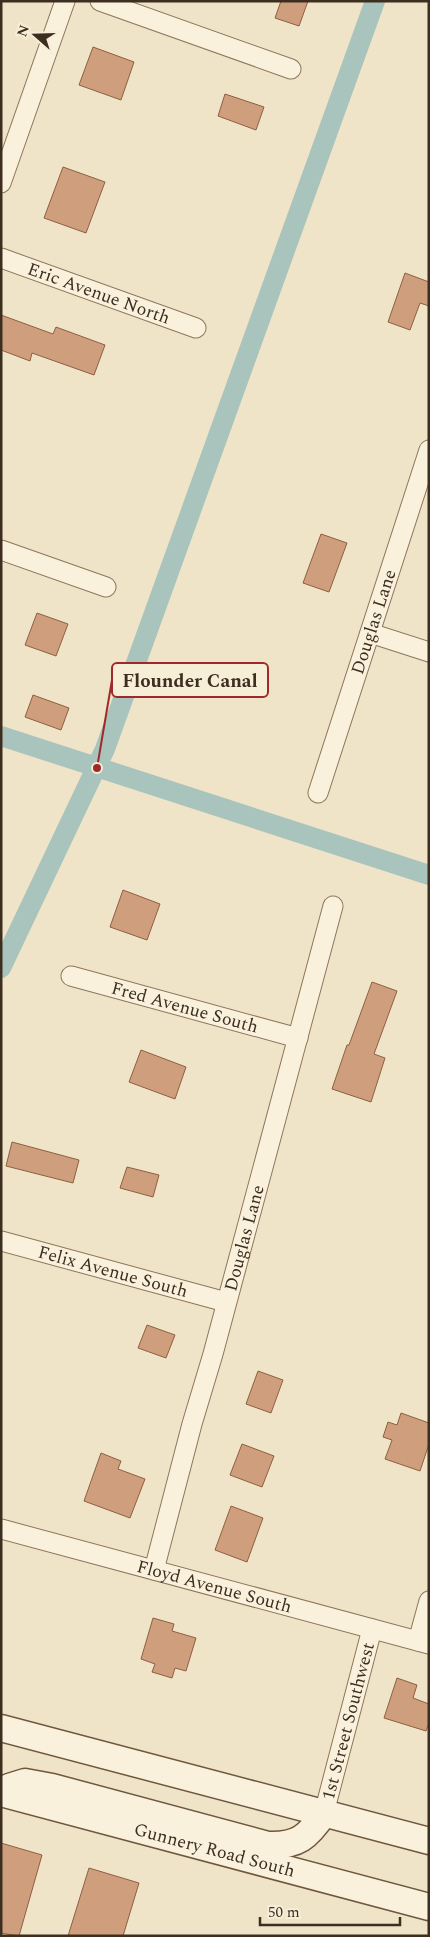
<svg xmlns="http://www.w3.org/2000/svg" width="430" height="1937" font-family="Spectral,serif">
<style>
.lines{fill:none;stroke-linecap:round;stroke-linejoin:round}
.canal{stroke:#a9c4bc;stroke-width:20}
.building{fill:#cf9f7d;stroke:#8d5f41}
.street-casing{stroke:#8d765c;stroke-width:21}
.secondary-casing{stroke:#6f573f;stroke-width:29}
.street{stroke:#faf1dc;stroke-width:19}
.secondary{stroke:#faf1dc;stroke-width:26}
.labels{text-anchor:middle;stroke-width:5;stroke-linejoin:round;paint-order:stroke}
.street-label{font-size:18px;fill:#3d2e20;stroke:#f7eed8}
.leader{fill:none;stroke:#9e2a2b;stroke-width:2}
.callout-dot{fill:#9e2a2b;stroke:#f7eed8;stroke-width:2}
.callout{fill:#f7eed8;stroke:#9e2a2b;stroke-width:2}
.callout-label{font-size:19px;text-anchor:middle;font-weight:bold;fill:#3d2e20}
</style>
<rect width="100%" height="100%" fill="#f0e4c8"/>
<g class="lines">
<g class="canal">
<path d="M1,736l428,139"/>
<path d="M1,968l104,-219 270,-748"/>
</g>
</g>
<g class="building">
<path d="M281,1h27l-9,25 -24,-8z"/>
<path d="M93,47l41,15 -13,38 -42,-15z"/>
<path d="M225,94l39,13 -8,23 -38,-14z"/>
<path d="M63,167l42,15 -19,51 -42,-15z"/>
<path d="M405,273l24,9v24l-9,-3 -10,27 -22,-8z"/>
<path d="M1,315l52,19 3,-7 49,18 -11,30 -62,-22 -2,8 -29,-11z"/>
<path d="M321,534l26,9 -18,49 -26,-9z"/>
<path d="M37,613l31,11 -12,32 -31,-11z"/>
<path d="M33,695l36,13 -8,22 -36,-13z"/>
<path d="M123,890l37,14 -13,36 -37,-13z"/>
<path d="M372,982l25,9 -23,63 11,4 -14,44 -39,-13 15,-44h2z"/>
<path d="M141,1050l45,17 -11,32 -46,-17z"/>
<path d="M12,1142l67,18 -6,23 -67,-17z"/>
<path d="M127,1167l32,8 -6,22 -33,-9z"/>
<path d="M147,1325l28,10 -9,23 -28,-10z"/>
<path d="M258,1371l25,9 -12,33 -25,-9z"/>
<path d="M401,1413l28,10v21l-9,27 -35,-12 7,-19 -9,-3 5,-15 9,3z"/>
<path d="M242,1444l32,12 -12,31 -32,-12z"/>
<path d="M101,1453l20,8 -3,8 27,10 -15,39 -46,-17z"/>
<path d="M231,1506l32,12 -16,44 -32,-12z"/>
<path d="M153,1618l21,6 -2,7 24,7 -10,33 -11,-3 -3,10 -20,-6 3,-8 -14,-5z"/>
<path d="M397,1678l20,7 -4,13 16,6v19l-3,8 -42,-13z"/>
<path d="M1,1843l41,12 -23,81 -18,-3z"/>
<path d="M89,1868l50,15 -16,53h-55z"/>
</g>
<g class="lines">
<g class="street-casing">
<g id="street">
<path d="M100,1l191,68"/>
<path d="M1,183l64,-182"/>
<path id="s1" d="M1,258l195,70"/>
<path d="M1,550l105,37"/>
<path d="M370,633l59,19"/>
<path id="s2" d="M318,793l111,-343"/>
<path id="s3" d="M71,976l227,62"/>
<path id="s4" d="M1,1241l225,61"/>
<path id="s5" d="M1,1529l428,115"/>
<path id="s6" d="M154,1570l38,-146 21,-70 120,-448"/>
<path d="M418,1641l11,-40"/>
<path id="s7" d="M324,1813l48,-184"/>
</g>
</g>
<g class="secondary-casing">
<g id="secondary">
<path d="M1,1728l428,113"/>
<path d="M9,1787l16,-5 27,5 216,58c30,1 40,-8 56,-32"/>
<path id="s8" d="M1,1793l428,114"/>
</g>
</g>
<use href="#street" class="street"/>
<use href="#secondary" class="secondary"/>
</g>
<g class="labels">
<g class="street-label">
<text dy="6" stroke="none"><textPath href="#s1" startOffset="104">Eric Avenue North</textPath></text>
<text dy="6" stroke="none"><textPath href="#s2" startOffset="180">Douglas Lane</textPath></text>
<text dy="6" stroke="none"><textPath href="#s3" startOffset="118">Fred Avenue South</textPath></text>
<text dy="6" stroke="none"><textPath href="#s6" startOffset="344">Douglas Lane</textPath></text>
<text dy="6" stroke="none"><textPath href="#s4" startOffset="116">Felix Avenue South</textPath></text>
<text dy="6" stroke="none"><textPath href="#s5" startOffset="221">Floyd Avenue South</textPath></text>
<text dy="6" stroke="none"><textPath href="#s7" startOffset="95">1st Street Southwest</textPath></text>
<text dy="6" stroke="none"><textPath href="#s8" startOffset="221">Gunnery Road South</textPath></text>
</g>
</g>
<path class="leader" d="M97 768L112 680"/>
<circle class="callout-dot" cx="97" cy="768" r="5"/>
<rect class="callout" x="112" y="663" width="156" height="34" rx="5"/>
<g class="callout-label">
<text x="190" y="687">Flounder Canal</text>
</g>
<rect width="430" height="1937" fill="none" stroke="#3d2e20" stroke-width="5"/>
<g transform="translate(35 35) rotate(290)" stroke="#f7eed8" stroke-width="4" paint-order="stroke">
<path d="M0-4L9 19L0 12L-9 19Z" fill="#3d2e20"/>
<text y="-8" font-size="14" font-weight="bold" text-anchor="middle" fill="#3d2e20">N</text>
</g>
<path d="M260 1917v8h140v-8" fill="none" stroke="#3d2e20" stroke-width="2.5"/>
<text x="268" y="1917" font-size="15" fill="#3d2e20" stroke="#f7eed8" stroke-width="4" paint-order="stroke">50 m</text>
</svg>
